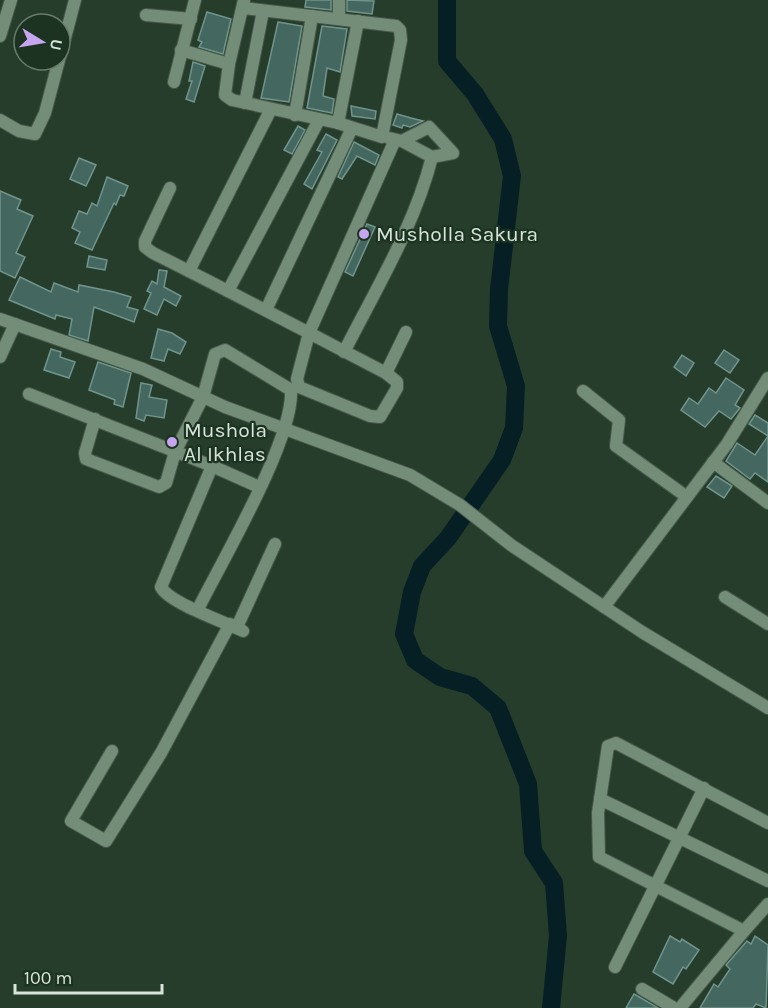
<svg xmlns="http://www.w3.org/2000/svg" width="768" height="1008" font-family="Karla,sans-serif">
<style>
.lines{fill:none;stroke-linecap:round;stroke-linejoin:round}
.river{stroke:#061f24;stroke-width:18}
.building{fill:#44675f;stroke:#70958d;stroke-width:1.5}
.street-casing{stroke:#475a4a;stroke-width:14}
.street{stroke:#748d78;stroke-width:12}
.poi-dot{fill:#c6a6f0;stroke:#1d3321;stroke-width:2}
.labels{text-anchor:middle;stroke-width:4.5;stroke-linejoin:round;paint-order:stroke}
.poi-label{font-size:21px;fill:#d7e4d9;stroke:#1d3321;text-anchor:start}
</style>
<rect width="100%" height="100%" fill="#273d2b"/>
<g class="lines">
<path class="river" d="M447,0v61l28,33 28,45 9,37 -13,113 -1,37 18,60 -2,42 -12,32 -54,78 -26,28 -10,26 -8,42 11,26 25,17 32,9 26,22 30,76 5,67 21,32 4,53 -7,72"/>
</g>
<g class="building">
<path d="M306,0h25v10l-26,-3z"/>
<path d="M347,0l27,1 -2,13 -25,-3z"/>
<path d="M207,12l24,7 -8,35 -24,-7 3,-5 -4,-2z"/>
<path d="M278,22l24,4 -13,76 -28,-4z"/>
<path d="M322,26l25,3 -7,43 -13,-4 -4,28 11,3 -2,14 -25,-5z"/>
<path d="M193,62l12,4 -11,36 -8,-3 6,-18h-3z"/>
<path d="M351,106l25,5 -1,8 -23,-3z"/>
<path d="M397,114l14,4 12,3 -13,6 -7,-2 -1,3 -9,-3z"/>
<path d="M298,126l7,4 -13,24 -8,-4z"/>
<path d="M326,134l11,6 -25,49 -8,-5 18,-32 -5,-2z"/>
<path d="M354,142l25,13 -4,10 -18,-9 -15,23 -4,-2z"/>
<path d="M79,158l17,7 -10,21 -16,-7z"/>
<path d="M107,177l21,9 -4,10 -4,-1 -4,10 -2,-2 -22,47 -17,-7 5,-11 -8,-4 7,-17 8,3 5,-11 5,3z"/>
<path d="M0,191l21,9 -4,9 16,7 -17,37 9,4 -10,21 -15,-7z"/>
<path d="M367,224l8,3 -22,49 -8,-4z"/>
<path d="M89,256l18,4 -2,10 -18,-3z"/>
<path d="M159,270l8,1 -3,16 17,9 -5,10 -12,-7 -7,16 -13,-6 7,-16 -4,-2 5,-10 5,3z"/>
<path d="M20,277l31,15 3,-9 24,9 1,-7 35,7 17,5 -4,10 11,3 -4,12 -40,-15 -6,34 -19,-6 3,-16 -16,-4 -1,4 -46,-19z"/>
<path d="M158,329l14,4 14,9 -6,12 -12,-5 -4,12 -13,-3z"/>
<path d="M51,349l10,3 -1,5 15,5 -6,16 -25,-8z"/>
<path d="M724,350l15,10 -9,13 -15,-10z"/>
<path d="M682,355l12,8 -8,13 -12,-9z"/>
<path d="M98,362l33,11 -8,34 -9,-3 1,-4 -26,-10z"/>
<path d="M726,378l18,12 -9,15 5,3 -9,11 -12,-8 -14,16 -24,-17 8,-12 9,6 11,-16 7,5z"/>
<path d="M141,383l11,2 -3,12 18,3 -3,18 -18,-3 -2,6 -8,-3z"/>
<path d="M755,415l13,8v13l-19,-12z"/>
<path d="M768,436v46l-13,-9 -5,6 -24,-18 11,-18 18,12z"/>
<path d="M716,476l16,10 -8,12 -17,-11z"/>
<path d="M670,936l10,6 2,-3 17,11 -13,19 -3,-2 -10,17 -20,-12z"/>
<path d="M755,936l13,9 -2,63 -10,-4 -3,4h-53l14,-24 4,3 12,-18 -4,-4 21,-24 4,3z"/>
<path d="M634,994l7,4 17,10h-32z"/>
</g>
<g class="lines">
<g class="street-casing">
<g id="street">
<path d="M244,8l152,18 4,4 1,10 -19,97 -44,-14 -106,-23 -7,-5 4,-31 15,-64"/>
<path d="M146,15l45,4"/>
<path d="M339,19v-19"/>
<path d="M0,36l11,-36"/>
<path d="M181,50l48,14"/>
<path d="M60,57l15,-57"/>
<path d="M174,82l21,-82"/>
<path d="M245,103l18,-92"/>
<path d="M295,115l17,-99"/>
<path d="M0,120l19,11 16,3 10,-21 14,-53"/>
<path d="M338,123l20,-102"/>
<path d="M402,141l27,-14 24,26 -21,4"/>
<path d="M170,188l-25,53v6l8,6c78,39 156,80 233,120l11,9v6l-17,29 -10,-1 -71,-29 -2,-8 12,-46 86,-193"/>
<path d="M189,271l82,-162"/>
<path d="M228,291l91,-171"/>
<path d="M266,310l86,-182"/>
<path d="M0,319l143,50 82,38 185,68 50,30 51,40 131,87 126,76"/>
<path d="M344,352c32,-63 71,-127 88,-195l-30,-16 -13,-3"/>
<path d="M0,357l15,-33"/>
<path d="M386,373l20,-41"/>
<path d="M583,391l36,29 -3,26 71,51"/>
<path d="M29,394l183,72"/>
<path d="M95,419l-10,34 1,6 73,28 7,-4 9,-31 28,-55 12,-43 10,-4 66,40c3,49 -69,171 -93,219"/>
<path d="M713,462l55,41"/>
<path d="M725,597l43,27"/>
<path d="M604,607l123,-163 41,-66"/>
<path d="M237,627l38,-83"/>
<path d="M243,631c-18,-9 -74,-28 -82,-44l51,-121 47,21"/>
<path d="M112,751l-41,70 35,20 55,-88 69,-129"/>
<path d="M600,799l168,82"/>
<path d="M768,823l-152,-80 -8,3 -10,67 1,44 145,74 24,-27"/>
<path d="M615,967l89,-179"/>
<path d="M642,989l32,19"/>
<path d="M680,1008l64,-77"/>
</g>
</g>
<use href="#street" class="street"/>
</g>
<g class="poi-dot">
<circle cx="364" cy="234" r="6"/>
<circle cx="172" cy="442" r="6"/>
</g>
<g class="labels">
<g class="poi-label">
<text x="376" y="241">Musholla Sakura</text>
<text x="184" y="437">Mushola<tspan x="184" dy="24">Al Ikhlas</tspan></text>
</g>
</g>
<g transform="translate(42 42) rotate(101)"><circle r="28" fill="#1d3321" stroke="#677a6b" stroke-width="1.5"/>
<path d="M0-4.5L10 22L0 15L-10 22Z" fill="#c6a6f0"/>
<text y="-9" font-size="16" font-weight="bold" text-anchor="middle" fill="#d7e4d9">U</text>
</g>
<path d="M15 984v9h147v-9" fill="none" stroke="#d7e4d9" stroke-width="3"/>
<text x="24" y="984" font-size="18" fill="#d7e4d9" stroke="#1d3321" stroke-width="4.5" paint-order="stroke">100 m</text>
</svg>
